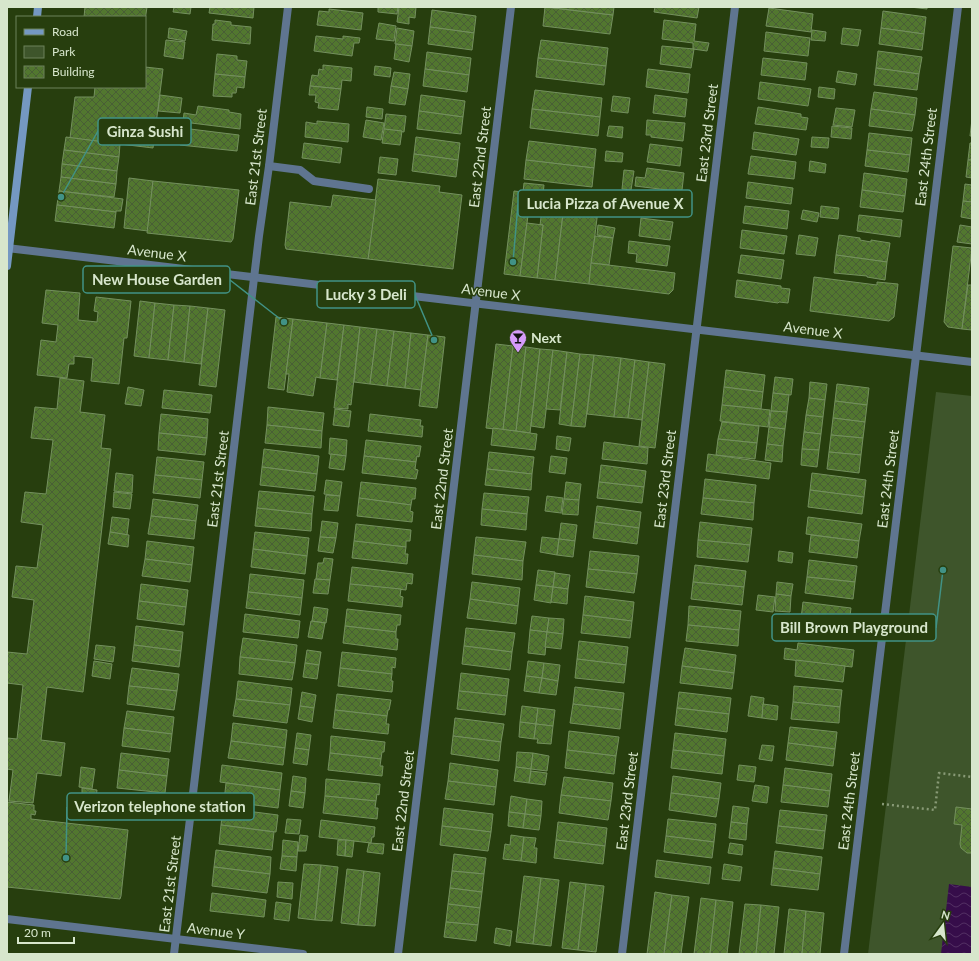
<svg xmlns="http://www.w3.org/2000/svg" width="979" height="961" font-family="Lato,sans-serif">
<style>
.green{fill:#3e552b}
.water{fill:url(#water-waves)}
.building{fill:url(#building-cross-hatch);stroke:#74905e}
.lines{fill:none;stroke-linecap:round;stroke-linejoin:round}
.path{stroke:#889a76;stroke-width:2.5;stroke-dasharray:2 3;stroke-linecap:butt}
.lane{stroke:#5f7590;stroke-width:8}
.street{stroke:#5f7590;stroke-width:8}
.secondary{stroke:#7498c2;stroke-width:8}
.labels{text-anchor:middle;stroke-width:3;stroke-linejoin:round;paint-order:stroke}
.street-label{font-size:14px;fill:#d7e6cc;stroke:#273e0e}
.poi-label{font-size:14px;font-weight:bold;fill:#d7e6cc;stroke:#273e0e;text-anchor:start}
.leader{fill:none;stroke:#419286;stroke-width:1.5}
.callout-dot{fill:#419286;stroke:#273e0e;stroke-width:1.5}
.callout{fill:#273e0e;stroke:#419286;stroke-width:1.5}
.callout-label{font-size:15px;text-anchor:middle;font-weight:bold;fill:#d7e6cc}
</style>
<defs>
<pattern id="water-waves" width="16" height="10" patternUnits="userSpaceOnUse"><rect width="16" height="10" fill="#360d4a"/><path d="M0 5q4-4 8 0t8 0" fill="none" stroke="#523063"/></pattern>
<pattern id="building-cross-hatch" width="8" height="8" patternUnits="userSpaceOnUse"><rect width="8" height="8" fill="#52772f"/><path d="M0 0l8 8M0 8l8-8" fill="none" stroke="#495e36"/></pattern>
</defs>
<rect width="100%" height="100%" fill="#273e0e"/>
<path class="green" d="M936,392l36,4v558h-104z"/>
<path class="water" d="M949,884l23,3v67h-31z"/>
<g class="building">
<path d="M85,7h62l-2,14v-4h-61z"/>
<path d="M174,7h17l-1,7 -17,-2z"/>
<path d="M210,7h44l-1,11 -44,-5z"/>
<path d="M378,7h20l-1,7 -19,-2z"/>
<path d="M399,7h17l-1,11 -6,-1v7l-12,-2z"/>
<path d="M545,7l68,8 -3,19 -67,-8z"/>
<path d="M546,7h68l-1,8z"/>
<path d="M655,7h44l-2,11 -43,-6z"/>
<path d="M910,7h17v2z"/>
<path d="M769,8l44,6 -2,18 -45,-6z"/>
<path d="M329,9l34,4 -2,17 -44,-5 2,-14 10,1z"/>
<path d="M432,10l44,6 -2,17 -44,-6z"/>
<path d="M883,11l43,6 -2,17 -43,-6z"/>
<path d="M215,20l16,2v3l20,2 -1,17 -38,-4 1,-16h2z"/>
<path d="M664,20l32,4 -2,17 15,2 -2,8 -14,-2v-6l-31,-4z"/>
<path d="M379,23l17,3 -2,15 -18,-2z"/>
<path d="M430,27l44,6 -2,17 -44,-6z"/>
<path d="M169,28l18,3 -2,10 -17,-3z"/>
<path d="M397,28l17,3 -2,15 -17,-2z"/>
<path d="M843,28l18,2 -3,16 -17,-2z"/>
<path d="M881,28l43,6 -2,16 -43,-6z"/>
<path d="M812,30l14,2 -1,9 -14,-1z"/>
<path d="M766,32l44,6 -2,18 -44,-5z"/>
<path d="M316,36l27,3v-3l17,2 -1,5h-5l-2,13 -38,-5z"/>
<path d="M166,40l19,2 -2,17 -19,-3z"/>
<path d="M541,40l67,8 -2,18 -68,-8z"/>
<path d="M396,44l16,2 -3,16 -15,-3z"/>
<path d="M662,46l32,3 -3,19 -31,-4z"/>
<path d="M878,51l44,6 -3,17 -43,-6z"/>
<path d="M427,52l44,6 -2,17 -44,-6z"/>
<path d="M217,54l20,2v4l10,1 -2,16 -30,-3z"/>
<path d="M538,58l68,8 -2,19 -68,-8z"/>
<path d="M763,58l44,5 -2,17 -44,-5z"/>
<path d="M323,65l29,3 -1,13 -9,-1 -1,9 -31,-3 2,-11 6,1 1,-7 4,1z"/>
<path d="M375,66l16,2 -1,9 -16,-2z"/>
<path d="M145,67l18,2 -10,79 -83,-10 5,-41h19l1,-10h50z"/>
<path d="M876,68l43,6 -2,16 -43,-5z"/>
<path d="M425,69l44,6 -2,17 -44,-6z"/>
<path d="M648,69l42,5 -2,19 -42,-6z"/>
<path d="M838,71l19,3 -2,11 -19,-3z"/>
<path d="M394,72l16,2 -2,15 -17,-3z"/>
<path d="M215,74l30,3 -1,11 -7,-1 -1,6h-4v4l-19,-1z"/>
<path d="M760,82l51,7 -3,17 -50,-7z"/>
<path d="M310,86l31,3 -3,21 -20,-2 1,-5 -4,-1 1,-7h-7z"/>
<path d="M391,86l17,3 -3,16 -16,-2z"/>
<path d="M819,87l16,2 -1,10 -16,-2z"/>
<path d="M535,90l67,8 -2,19 -68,-8z"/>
<path d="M874,92l43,6 -2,17 -44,-6z"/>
<path d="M160,95l22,3 -2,15 -22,-2z"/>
<path d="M421,95l44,6 -2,16 -44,-6z"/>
<path d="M655,95l32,4 -2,18 -32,-4z"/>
<path d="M613,96l17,2 -2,15 -17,-2z"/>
<path d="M198,106l31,4v2l12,2 -1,15 -57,-7 1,-9 12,2z"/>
<path d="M367,107l16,2 -1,10 -16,-2z"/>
<path d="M758,107l43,7v3l7,1 -2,12 -51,-6z"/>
<path d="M836,108l19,2 -3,17 -19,-2z"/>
<path d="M532,109l68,8 -2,19 -68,-8z"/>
<path d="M871,109l44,6 -3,16 -43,-5z"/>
<path d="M419,111l44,6 -2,17 -44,-5z"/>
<path d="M386,114l20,2 -2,16 -20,-3z"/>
<path d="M972,119v17h-2z"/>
<path d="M366,120l18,3 -3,17 -18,-3z"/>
<path d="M647,120l38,3 -2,18 -32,-4v-2h-5z"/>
<path d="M317,121l32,3 -1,18 -43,-5 1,-15 11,2z"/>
<path d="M609,126l14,1 -1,11 -15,-2z"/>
<path d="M832,126l20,2 -1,11 -20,-2z"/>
<path d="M182,128l57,7 -2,16 -57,-6z"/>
<path d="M384,129l18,2 -2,14 -18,-2z"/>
<path d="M754,132l45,7 -3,16 -44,-6z"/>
<path d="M869,133l43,5 -2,17 -43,-5z"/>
<path d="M66,137l54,7 -1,13 -55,-7z"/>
<path d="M416,137l44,6 -2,17 -44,-6z"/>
<path d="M812,137l17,1 -1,10 -17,-1z"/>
<path d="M529,141l67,8 -2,19 -68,-8z"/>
<path d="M304,143l38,5 -2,15 -38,-5z"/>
<path d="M970,143h2v17h-4z"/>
<path d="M650,144l32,4 -2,18 -33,-4z"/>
<path d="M64,150l55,7 -2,14 -55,-7z"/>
<path d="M867,150l43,5 -2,17 -43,-6z"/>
<path d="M606,151l17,2 -1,9 -17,-1z"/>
<path d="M414,154l44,6 -2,17 -44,-6z"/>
<path d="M751,156l45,6 -2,17 -46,-5z"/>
<path d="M380,157l18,2 -2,16 -18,-2z"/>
<path d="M526,160l68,8 -2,19 -68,-8z"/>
<path d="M968,160h4v18l-6,-1z"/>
<path d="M810,161l16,3 -1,9 -16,-2z"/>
<path d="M62,164l55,7 -1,13 -55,-7z"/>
<path d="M647,168l37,5 -2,17h-6v1l-41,-5 1,-9 9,1z"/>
<path d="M624,170l10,1 -3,19 -9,-1z"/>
<path d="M864,173l43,6 -2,17 -43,-6z"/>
<path d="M61,177l55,7 -2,13 -55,-6z"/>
<path d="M129,178l24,3 -5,50 -24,-3z"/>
<path d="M378,179l62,7 -1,6 23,3 -9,74 -85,-10z"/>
<path d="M153,181l86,9 -6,49 -2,3 -84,-9z"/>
<path d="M748,182l45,6 -2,16 -45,-6z"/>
<path d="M524,183l20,2 -1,10 -20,-3z"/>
<path d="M965,184l7,1v17l-9,-1z"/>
<path d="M862,190l43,6 -2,16 -43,-5z"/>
<path d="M59,191l64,8 -2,12h-5v1l-59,-7z"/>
<path d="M514,191l17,2 -11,83 -16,-2z"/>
<path d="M333,195l43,5 -8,59 -82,-10 -1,-4 5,-43 41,5z"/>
<path d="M544,195l21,2 -10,83 -18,-2 6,-53h-3z"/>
<path d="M963,201l9,1v17l-11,-2z"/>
<path d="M57,205l59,7 -2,16 -59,-7z"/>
<path d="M564,206l34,4 -9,74 -34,-4z"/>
<path d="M745,206l44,5 -2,18 -44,-6z"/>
<path d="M821,206l18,2 -1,11 -18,-2z"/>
<path d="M803,210l16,3 -2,9 -16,-3z"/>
<path d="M859,215l43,5 -2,17 -43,-6z"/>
<path d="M641,218l32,4 -3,18 -31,-4z"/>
<path d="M527,223l16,2 -6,53 -17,-2z"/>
<path d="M598,225l17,3 -2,10 -16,-3z"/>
<path d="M960,225l12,2v17l-15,-2z"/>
<path d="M742,230l45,6 -3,18 -44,-6z"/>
<path d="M799,235l19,3 -3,18 -19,-2z"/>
<path d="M839,235l21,3v2l11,2v-2l19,3 -3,19 -51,-7z"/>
<path d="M595,236l18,2 -4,27 -18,-2z"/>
<path d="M629,241l41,5 -3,20 -31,-4 1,-8 -9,-1z"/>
<path d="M953,246l19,2 -10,81 -14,-2 -4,-5z"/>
<path d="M741,255l43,5 -3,19 -43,-6z"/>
<path d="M836,255l51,7 -2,18 -18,-3v-1l-33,-3z"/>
<path d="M591,263l84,10 -2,17 -4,4 -80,-10z"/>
<path d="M814,277l63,8v-3l21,2 -4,33 -5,4 -79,-10z"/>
<path d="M737,280l44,6v2l9,1 -2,14 -9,-1 -1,1 -43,-6z"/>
<path d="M968,285h4v45l-10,-1z"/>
<path d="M46,290l34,3 -2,27 19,2 1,-10 -4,-1 2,-14 35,4 -4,37h-3l-5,46 -28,-3 2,-23 -19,-2v8h-5l-2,14 -30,-3 4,-35 15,2 2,-17 -16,-2z"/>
<path d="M140,301l15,2 -6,55 -15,-2z"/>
<path d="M155,303l19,2 -6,55 -19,-2z"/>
<path d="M174,305l16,1 -6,56 -16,-2z"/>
<path d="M190,306l18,2 -7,56 -17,-2z"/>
<path d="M208,308l17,2 -9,77 -17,-2z"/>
<path d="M276,317l17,2 -9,71 -16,-2z"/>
<path d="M293,319l34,4 -7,55 -4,-1 -3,19 -26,-4 2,-18h-3z"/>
<path d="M327,323l17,2 -7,55 -17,-2z"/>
<path d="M344,325l16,2 -9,78 -3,-1v5l-14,-1z"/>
<path d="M360,327l17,2 -7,55 -16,-2z"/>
<path d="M377,329l17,2 -7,55 -17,-2z"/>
<path d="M394,331l17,2 -6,55 -18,-2z"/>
<path d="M411,333l17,2 -7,55 -16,-2z"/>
<path d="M428,335l17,2 -8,71 -18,-2z"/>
<path d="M496,344l17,2 -10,84 -17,-2z"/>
<path d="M513,346l13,1 -10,84 -13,-1z"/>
<path d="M526,347l14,2 -10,84 -14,-2z"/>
<path d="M540,349l13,1 -9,78 -13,-2z"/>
<path d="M553,350l14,2 -7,58 -14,-1z"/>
<path d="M567,352l13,2 -9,72 -12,-2z"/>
<path d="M580,354l14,1 -9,72 -14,-1z"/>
<path d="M594,355l27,3 -7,59 -27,-3z"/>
<path d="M621,358l14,2 -7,58 -14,-1z"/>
<path d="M635,360l14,2 -7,58 -14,-2z"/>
<path d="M649,362l16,2 -10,84 -16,-2z"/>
<path d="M726,370l39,5 -2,17 -39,-5z"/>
<path d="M775,377l18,2 -2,16 -18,-2z"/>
<path d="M60,378l24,3 -4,31 25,3 -4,33 10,1 -28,243 -36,-5 -6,53 24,3 -4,33 -24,-3 -4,30 -24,-2 4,-31 -6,-1v-31l10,1 6,-54 -16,-2v-31l20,2 7,-54 -22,-3 4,-31 21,2 6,-43 -22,-3 4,-30 21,2 7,-54 -22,-2 4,-31 22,2z"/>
<path d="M810,382l17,2 -2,16 -16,-2z"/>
<path d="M837,384l32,4 -2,17 -32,-4z"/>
<path d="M128,387l16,3 -3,16 -16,-2z"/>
<path d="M724,387l39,5 -2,17 -39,-4z"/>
<path d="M164,390l48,5 -2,18 -48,-5z"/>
<path d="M773,393l16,2 -2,17 -16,-1z"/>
<path d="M809,398l16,2 -2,17 -17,-2z"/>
<path d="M835,401l32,4 -2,17 -32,-4z"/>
<path d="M722,405l48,5 -2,17 -48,-6z"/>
<path d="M268,407l56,6 -2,18 -55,-6z"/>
<path d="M335,409l16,2 -2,16 -16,-2z"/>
<path d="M771,411l16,1 -2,17 -16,-2z"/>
<path d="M161,414l47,5 -1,19 -48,-5z"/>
<path d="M370,414l51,6 -1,6h3l-1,11 -54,-6z"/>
<path d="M806,415l17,2 -2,17 -17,-2z"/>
<path d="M833,418l32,4 -2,16 -32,-3z"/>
<path d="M722,422l37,4 -2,17 -39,-4z"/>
<path d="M267,425l55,6 -1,17 -56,-5z"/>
<path d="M769,427l16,2 -2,17 -16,-2z"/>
<path d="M493,428l44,6 -2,16 -44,-5z"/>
<path d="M804,432l17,2 -2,16 -17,-1z"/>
<path d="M159,433l48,5 -2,17 -47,-5z"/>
<path d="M831,435l32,3 -2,17 -32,-3z"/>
<path d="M557,436l14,2 -2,13 -13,-2z"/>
<path d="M330,438l17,2 -1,16 -17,-2z"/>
<path d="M718,439l39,4 -2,16 -39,-4z"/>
<path d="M366,440l55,6 -2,11 -2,-1 -1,6 -52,-6z"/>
<path d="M604,442l44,6 -1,16 -45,-5z"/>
<path d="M767,444l16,2 -1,16 -17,-2z"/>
<path d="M264,449l55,7 -2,18 -55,-7z"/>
<path d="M802,449l17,1 -2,17 -16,-2z"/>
<path d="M489,452l45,5 -2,17 -45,-5z"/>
<path d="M829,452l32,3 -2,18 -32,-4z"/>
<path d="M331,454l15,2 -2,14 -15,-2z"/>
<path d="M708,454l63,9 -2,16 -63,-8z"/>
<path d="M364,456l52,6 -1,7 3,1 -2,9 -54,-6z"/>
<path d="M551,456l16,2 -2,16 -16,-2z"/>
<path d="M157,457l47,5 -2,18 -47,-5z"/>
<path d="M601,465l45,6 -2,16 -45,-5z"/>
<path d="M262,467l55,7 -2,17 -55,-6z"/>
<path d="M487,469l45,5 -1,16 -46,-5z"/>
<path d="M116,473l17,2 -1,18 -18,-2z"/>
<path d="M812,473l54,7 -2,17 -54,-7z"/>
<path d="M155,475l47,5 -2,18 -47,-5z"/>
<path d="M705,479l51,6 -2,18 -51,-5z"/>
<path d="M326,480l16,2 -2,14 -16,-2z"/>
<path d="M361,482l55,6 -1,11h-3l-1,6 -52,-7z"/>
<path d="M566,482l15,2 -2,16 -15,-1z"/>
<path d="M599,482l45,5 -2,16 -45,-5z"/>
<path d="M810,490l54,7 -2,17 -54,-7z"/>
<path d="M259,491l55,5 -2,18 -55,-6z"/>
<path d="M114,492l18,2 -2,15 -17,-2z"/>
<path d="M484,493l45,4 -2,17 -45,-5z"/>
<path d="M326,495l14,1 -2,15 -14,-1z"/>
<path d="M547,496l16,2 -2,15 -16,-2z"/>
<path d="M359,498l52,7 -1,6 3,1 -1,10 -55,-6z"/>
<path d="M703,498l51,5 -1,17 -52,-6z"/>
<path d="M153,499l45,6 -2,16 -45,-5z"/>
<path d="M564,499l15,1 -1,15 -16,-1z"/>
<path d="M597,506l44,6 -2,16 -44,-6z"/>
<path d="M257,508l55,6 -1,17 -56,-5z"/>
<path d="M482,509l45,5 -1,16 -45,-5z"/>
<path d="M151,516l45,5 -2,18 -46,-5z"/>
<path d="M112,517l17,2 -2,16 -17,-3z"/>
<path d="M808,517l54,7 -3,17 -53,-7z"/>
<path d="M322,521l16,2 -2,15 -16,-1z"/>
<path d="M595,522l44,6 -2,16 -44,-6z"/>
<path d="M700,522l52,6 -2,17 -52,-5z"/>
<path d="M561,523l16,2 -2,16 -16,-2z"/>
<path d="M356,524l55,6 -1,11h-4v6l-52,-6z"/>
<path d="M110,532l19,3 -1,12 -20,-3z"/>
<path d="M255,532l54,6 -2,18 -54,-7z"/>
<path d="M811,535l48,6 -2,17 -48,-6z"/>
<path d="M320,537l16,1 -3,15 -15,-2z"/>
<path d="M476,537l50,5 -3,19 -49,-6z"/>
<path d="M542,537l17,2 -2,16 -17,-3z"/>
<path d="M559,539l16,2 -2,16 -16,-2z"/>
<path d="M698,540l52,5 -2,17 -51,-5z"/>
<path d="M147,541l47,6 -2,18 -47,-6z"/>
<path d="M354,541l52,6 -1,7h3l-1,10 -55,-6z"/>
<path d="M253,549l54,7 -2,18 -54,-7z"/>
<path d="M590,551l49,5 -2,18 -49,-5z"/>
<path d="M779,551l14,2 -1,10 -14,-2z"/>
<path d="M474,555l49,6 -1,19 -50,-6z"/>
<path d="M324,558l9,1 -3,21 -14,-1 2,-16h5z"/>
<path d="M145,559l47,6 -2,17 -48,-6z"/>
<path d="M809,560l48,6 -2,16 -48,-5z"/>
<path d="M695,565l51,6 -2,16 -51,-5z"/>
<path d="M352,567l61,7 -1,10 -5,-1 -1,7 -56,-6z"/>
<path d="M588,569l49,5 -3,19 -48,-6z"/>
<path d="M538,570l17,2 -2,15 -17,-2z"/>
<path d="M555,573l15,2 -2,14 -15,-2z"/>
<path d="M250,574l54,6 -2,18 -54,-6z"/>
<path d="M807,577l48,5 -2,17 -48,-6z"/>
<path d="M315,579l15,1 -2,14 -15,-1z"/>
<path d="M472,582l48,6 -2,18 -48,-7z"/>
<path d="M693,582l51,5 -2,18 -51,-6z"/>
<path d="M777,582l16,2 -2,12 -15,-2z"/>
<path d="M141,584l47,6 -2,17 -47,-6z"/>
<path d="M350,584l51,5 -1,7 3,1 -1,10 -54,-6z"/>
<path d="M536,585l17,2 -2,16 -17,-3z"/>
<path d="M553,587l15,2 -1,15 -16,-2z"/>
<path d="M248,592l54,6 -2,17 -54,-7z"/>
<path d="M776,594l15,2 -1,16 -15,-1z"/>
<path d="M758,595l17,2 -2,15 -17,-2z"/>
<path d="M585,596l49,6 -2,19 -49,-6z"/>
<path d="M470,599l48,7 -2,18 -49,-6z"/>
<path d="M139,601l47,6 -2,18 -47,-6z"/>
<path d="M803,602l48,6 -2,16 -48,-5z"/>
<path d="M689,606l52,5 -2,19 -51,-5z"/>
<path d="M314,607l14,2 -2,14 -14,-2z"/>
<path d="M347,609l54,6 -1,10h-3l-1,7 -51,-6z"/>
<path d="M245,614l55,7 -2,17 -55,-6z"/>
<path d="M583,615l49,6 -2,17 -49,-5z"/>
<path d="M532,616l17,2 -2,14 -17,-2z"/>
<path d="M549,618l15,1 -1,15 -16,-2z"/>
<path d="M311,621l14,2 -3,16 -14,-2z"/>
<path d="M688,625l51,5 -1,16 -52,-5z"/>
<path d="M136,626l47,6 -2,19 -47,-6z"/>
<path d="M345,626l51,6v7h2l-1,11 -54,-7z"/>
<path d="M466,628l49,5 -3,19 -48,-6z"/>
<path d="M530,630l17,2 -2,23 -17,-2z"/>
<path d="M547,632l16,2 -2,15 -16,-2z"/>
<path d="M243,638l54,7 -2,18 -55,-6z"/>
<path d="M579,641l49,6 -2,18 -49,-6z"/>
<path d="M798,643l56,7 -2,17 -68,-8 1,-11 12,2z"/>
<path d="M96,645l19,2 -2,15 -19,-3z"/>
<path d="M134,645l47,6 -2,16 -47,-6z"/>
<path d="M464,646l48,6 -2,18 -48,-6z"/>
<path d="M685,648l51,7 -2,18 -52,-7z"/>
<path d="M307,650l14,2 -2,13 -14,-2z"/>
<path d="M342,652l54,6 -1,10 -3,-1v7l-52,-6z"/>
<path d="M240,657l55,6 -3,17 -53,-6z"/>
<path d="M577,659l49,6 -2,18 -49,-5z"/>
<path d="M796,660l49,6 -2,16 -48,-6z"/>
<path d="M94,661l18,3 -2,15 -18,-3z"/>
<path d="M528,661l16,2 -2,15 -16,-2z"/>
<path d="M305,663l14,2 -2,14 -14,-2z"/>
<path d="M544,663l16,2 -2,16 -16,-3z"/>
<path d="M682,666l52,7 -2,16 -52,-6z"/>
<path d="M132,668l47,6 -2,17 -48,-5z"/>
<path d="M340,668l52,6 -1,7h2l-1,11 -54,-6z"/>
<path d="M461,673l48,6 -2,17 -48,-5z"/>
<path d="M526,676l16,2 -3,15 -15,-2z"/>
<path d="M542,678l16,3 -2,14 -17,-2z"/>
<path d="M238,681l54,7 -2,17 -54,-6z"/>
<path d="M129,686l48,5 -3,19 -47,-6z"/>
<path d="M794,686l48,4 -2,17 -47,-5z"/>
<path d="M575,687l49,6 -2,17 -49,-6z"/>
<path d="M459,691l48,5 -2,19 -48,-6z"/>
<path d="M302,692l14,3 -2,13 -14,-2z"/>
<path d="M679,692l52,6 -2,16 -52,-6z"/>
<path d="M337,694l54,6 -2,10h-1l-1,6 -52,-6z"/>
<path d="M751,696l13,2 -2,20 -14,-2z"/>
<path d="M236,699l54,6 -3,18 -54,-7z"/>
<path d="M793,702l47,5 -1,16 -48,-4z"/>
<path d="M573,704l49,6 -2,19 -50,-6z"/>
<path d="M763,704l15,2 -1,14 -15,-2z"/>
<path d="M300,706l14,2 -2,14 -14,-3z"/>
<path d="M522,706l16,2 -2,16 -16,-2z"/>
<path d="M538,708l17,2 -2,16 -17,-2z"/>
<path d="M677,708l52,6 -2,18 -52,-7z"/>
<path d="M335,710l52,6 -1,8h3l-1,10 -55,-6z"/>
<path d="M127,711l47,6 -2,17 -48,-6z"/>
<path d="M455,718l49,6 -3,18 -48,-6z"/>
<path d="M520,722l16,2 -2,15 -15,-2z"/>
<path d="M233,723l54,7 -2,18 -54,-7z"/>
<path d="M536,724l17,2 -2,18 -14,-1 1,-4h-4z"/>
<path d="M790,727l47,5 -2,17 -47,-6z"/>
<path d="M124,728l48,6 -2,18 -48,-6z"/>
<path d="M569,731l50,6 -3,19 -49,-6z"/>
<path d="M297,733l14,2 -2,15 -14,-2z"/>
<path d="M675,733l51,6 -2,17 -51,-6z"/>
<path d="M331,736l54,6 -1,10h-2l-1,7 -51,-6z"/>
<path d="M453,736l48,6 -2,19 -48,-7z"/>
<path d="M231,741l54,7 -2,17 -55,-7z"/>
<path d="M788,743l47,6 -2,17 -47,-6z"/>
<path d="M762,745l12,1 -2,15 -13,-2z"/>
<path d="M295,748l14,2 -2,15 -14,-2z"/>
<path d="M567,750l49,6 -2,18 -49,-6z"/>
<path d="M673,750l51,6 -2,18 -51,-6z"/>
<path d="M517,752l16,1 -2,16 -15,-2z"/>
<path d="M121,753l48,6 -2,17 -48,-6z"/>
<path d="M330,753l51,6 -1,7h3l-1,10 -54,-6z"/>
<path d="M533,753l16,3 -2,15 -16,-2z"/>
<path d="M450,763l48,7 -2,17 -48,-6z"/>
<path d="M222,765l60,8 -2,17 -60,-8z"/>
<path d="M739,765l17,2 -2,15 -17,-2z"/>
<path d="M81,767l14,2 -3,20 -13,-2z"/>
<path d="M516,767l15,2 -2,14 -15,-2z"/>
<path d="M785,768l47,6 -2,17 -47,-6z"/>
<path d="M119,770l48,6 -2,17 -48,-5z"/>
<path d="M531,771l16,2 -2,12 -16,-2z"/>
<path d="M293,776l13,2 -1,15 -14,-2z"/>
<path d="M673,776l48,7 -2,16 -48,-6z"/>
<path d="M564,777l49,6 -2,18 -50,-6z"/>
<path d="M326,779l54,5 -1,11 -2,-1 -1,7 -51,-5z"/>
<path d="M448,781l48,6 -2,18 -49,-6z"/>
<path d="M226,783l54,7 -2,18 -54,-7z"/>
<path d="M755,785l14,2 -2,16 -15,-2z"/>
<path d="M783,785l47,6 -2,16 -47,-5z"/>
<path d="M82,788l15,2 -1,8 -14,-2z"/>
<path d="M291,791l14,2 -2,15 -14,-2z"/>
<path d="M671,793l48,6 -3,18 -47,-7z"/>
<path d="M561,795l50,6 -3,19 -49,-7z"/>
<path d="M325,796l51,5 -1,7h3l-1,11 -54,-6z"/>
<path d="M511,796l16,3 -2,15 -16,-2z"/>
<path d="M527,799l15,2 -1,15 -16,-2z"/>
<path d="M7,802l27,3v6h2l-1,4 -4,-1v5l97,11 -7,66 -1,3 -113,-12z"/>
<path d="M733,806l16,2 -2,16 -16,-2z"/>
<path d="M956,807l16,2v44h-5l-6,-5 -1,-4 2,-19 -8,-1z"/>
<path d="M223,808l55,7 -2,17 -55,-7z"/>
<path d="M444,808l49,6 -2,18 -49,-6z"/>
<path d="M780,810l47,5 -2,16 -47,-5z"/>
<path d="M509,812l16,2 -2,14 -15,-2z"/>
<path d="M525,814l16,2 -2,14 -16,-2z"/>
<path d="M287,819l14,1 -2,14 -14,-1z"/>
<path d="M668,819l48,5 -2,18 -48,-6z"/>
<path d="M321,820l54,7 -1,10h-2l-1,6 -52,-6z"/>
<path d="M558,822l49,6 -2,18 -49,-6z"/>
<path d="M731,822l16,2 -1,16 -17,-2z"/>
<path d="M221,825l53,7 -2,18 -53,-6z"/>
<path d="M442,826l49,6 -3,19 -48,-6z"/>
<path d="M778,826l47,5 -2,18 -47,-6z"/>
<path d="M300,835l8,1 -2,15h-8z"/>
<path d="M511,835l13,2 -3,24 -18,-2 2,-15 5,1z"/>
<path d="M666,836l48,6 -2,16 -48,-6z"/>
<path d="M524,837l12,1 -2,10h3l-1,15 -15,-2z"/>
<path d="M283,840l15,2 -1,15 -15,-1z"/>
<path d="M338,840h8l-1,16 -8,-1z"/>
<path d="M346,840l8,1 -2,16 -7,-1z"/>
<path d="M556,840l49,6 -2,18 -49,-6z"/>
<path d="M369,843l15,1 -1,10 -16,-2z"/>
<path d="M730,843l13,2 -1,10 -14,-2z"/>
<path d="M216,850l55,7 -1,17 -56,-7z"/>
<path d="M775,851l47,6 -2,17 -47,-6z"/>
<path d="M454,854l32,4 -2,16 -32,-3z"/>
<path d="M282,856l15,1 -1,14 -16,-2z"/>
<path d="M657,860l54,7 -2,17 -54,-7z"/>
<path d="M304,864l17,1 -6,55 -17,-2z"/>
<path d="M724,864l18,3 -2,14 -18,-2z"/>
<path d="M321,865l17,2 -6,54 -17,-1z"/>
<path d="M214,867l56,7 -3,19 -55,-7z"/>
<path d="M773,868l47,6 -2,16 -47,-5z"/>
<path d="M347,869l17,2 -6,54 -17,-2z"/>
<path d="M364,871l16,2 -5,53 -17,-1z"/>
<path d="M452,871l32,3 -2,18 -32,-4z"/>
<path d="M524,876l17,2 -8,66 -17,-2z"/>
<path d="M541,878l18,2 -8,66 -18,-2z"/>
<path d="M278,882l15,1 -1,16 -15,-2z"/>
<path d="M570,882l16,2 -8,66 -16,-2z"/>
<path d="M586,884l18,2 -8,66 -18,-2z"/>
<path d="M450,888l32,4 -2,16 -32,-4z"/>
<path d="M655,892l17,3 -8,59h-17z"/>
<path d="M212,893l54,7 -2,17 -54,-6z"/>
<path d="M672,895l17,2 -8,57h-17z"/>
<path d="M701,898l15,2 -6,54h-16z"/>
<path d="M716,900l17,2 -6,52h-17z"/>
<path d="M276,902l15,2 -2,17 -15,-2z"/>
<path d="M448,904l32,4 -2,17 -32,-3z"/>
<path d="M745,904l16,1 -5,49h-17z"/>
<path d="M761,905l18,2 -5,47h-18z"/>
<path d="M789,909l17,2 -4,43h-18z"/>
<path d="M806,911l18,2 -4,41h-18z"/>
<path d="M446,922l32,3 -2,16 -32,-4z"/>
<path d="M496,928l16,3 -2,15 -16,-3z"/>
</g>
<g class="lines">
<path class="path" d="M882,804l53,6 4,-37 33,4"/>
<path class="lane" d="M269,166l31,4 14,11 55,8"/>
<g class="street">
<path d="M7,248l965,114"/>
<path d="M7,919l296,35"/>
<path d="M174,954l85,-718 10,-70 19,-159"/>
<path d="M398,954l113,-947"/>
<path d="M622,954l113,-947"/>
<path d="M844,954l114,-947"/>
</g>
<g class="secondary">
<path d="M37,17l1,-10"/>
<path d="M7,266l21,-179"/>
</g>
</g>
<defs>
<g id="bar-pin" transform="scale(0.9)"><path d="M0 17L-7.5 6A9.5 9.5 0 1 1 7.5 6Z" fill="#d69bfa" stroke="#273e0e"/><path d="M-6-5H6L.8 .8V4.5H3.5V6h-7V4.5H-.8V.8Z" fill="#111"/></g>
</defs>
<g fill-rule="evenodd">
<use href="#bar-pin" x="518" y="338"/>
</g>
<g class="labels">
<g class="street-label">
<text transform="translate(707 133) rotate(-83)" y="5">East 23rd Street</text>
<text transform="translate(256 157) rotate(-83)" y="5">East 21st Street</text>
<text transform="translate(480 157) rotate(-83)" y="5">East 22nd Street</text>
<text transform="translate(926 157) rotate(-83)" y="5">East 24th Street</text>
<text transform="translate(157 253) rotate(7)" y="5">Avenue X</text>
<text transform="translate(491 292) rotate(7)" y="5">Avenue X</text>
<text transform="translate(813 330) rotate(7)" y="5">Avenue X</text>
<text transform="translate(218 479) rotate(-83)" y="5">East 21st Street</text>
<text transform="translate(442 479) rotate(-83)" y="5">East 22nd Street</text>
<text transform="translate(665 479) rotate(-83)" y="5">East 23rd Street</text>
<text transform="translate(888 479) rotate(-83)" y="5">East 24th Street</text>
<text transform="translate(403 801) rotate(-83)" y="5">East 22nd Street</text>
<text transform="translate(627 801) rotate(-83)" y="5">East 23rd Street</text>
<text transform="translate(849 801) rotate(-83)" y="5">East 24th Street</text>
<text transform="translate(170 884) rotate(-83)" y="5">East 21st Street</text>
<text transform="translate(216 931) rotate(7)" y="5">Avenue Y</text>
</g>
<g class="poi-label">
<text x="531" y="343">Next</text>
</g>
</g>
<path class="leader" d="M61 197L98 131M513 262L518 204M284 322L230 280M434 340L415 295M943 570L936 628M66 858L67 807"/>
<g class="callout-dot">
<circle cx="61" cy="197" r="4"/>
<circle cx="513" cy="262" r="4"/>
<circle cx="284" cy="322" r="4"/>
<circle cx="434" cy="340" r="4"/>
<circle cx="943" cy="570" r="4"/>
<circle cx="66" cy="858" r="4"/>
</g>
<g class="callout">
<rect x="98" y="118" width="93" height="27" rx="4"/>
<rect x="518" y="190" width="174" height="27" rx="4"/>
<rect x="83" y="266" width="147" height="27" rx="4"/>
<rect x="317" y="281" width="98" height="27" rx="4"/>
<rect x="772" y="614" width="164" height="27" rx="4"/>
<rect x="67" y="793" width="187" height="27" rx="4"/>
</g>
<g class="callout-label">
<text x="145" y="137">Ginza Sushi</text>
<text x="605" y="209">Lucia Pizza of Avenue X</text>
<text x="157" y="285">New House Garden</text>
<text x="366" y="300">Lucky 3 Deli</text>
<text x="854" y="633">Bill Brown Playground</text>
<text x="160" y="812">Verizon telephone station</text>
</g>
<rect width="979" height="961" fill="none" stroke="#d7e6cc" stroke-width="16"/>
<rect x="16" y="16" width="130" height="72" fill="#273e0e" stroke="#6d815a"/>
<rect x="24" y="29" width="20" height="6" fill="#7498c2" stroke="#6d815a"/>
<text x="52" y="36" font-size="12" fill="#d7e6cc">Road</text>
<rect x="24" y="46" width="20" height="12" fill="#3e552b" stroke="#6d815a"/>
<text x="52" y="56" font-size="12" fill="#d7e6cc">Park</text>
<rect x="24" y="66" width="20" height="12" fill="url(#building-cross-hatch)" stroke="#6d815a"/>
<text x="52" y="76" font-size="12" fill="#d7e6cc">Building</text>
<g transform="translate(943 925) rotate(15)" stroke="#273e0e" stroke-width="3" paint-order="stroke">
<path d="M0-3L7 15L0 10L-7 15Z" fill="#d7e6cc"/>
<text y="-6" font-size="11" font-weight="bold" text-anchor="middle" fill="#d7e6cc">N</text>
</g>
<path d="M18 937v6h56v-6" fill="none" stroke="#d7e6cc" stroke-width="2"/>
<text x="24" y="937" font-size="12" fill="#d7e6cc" stroke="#273e0e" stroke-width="3" paint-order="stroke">20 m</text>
</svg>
